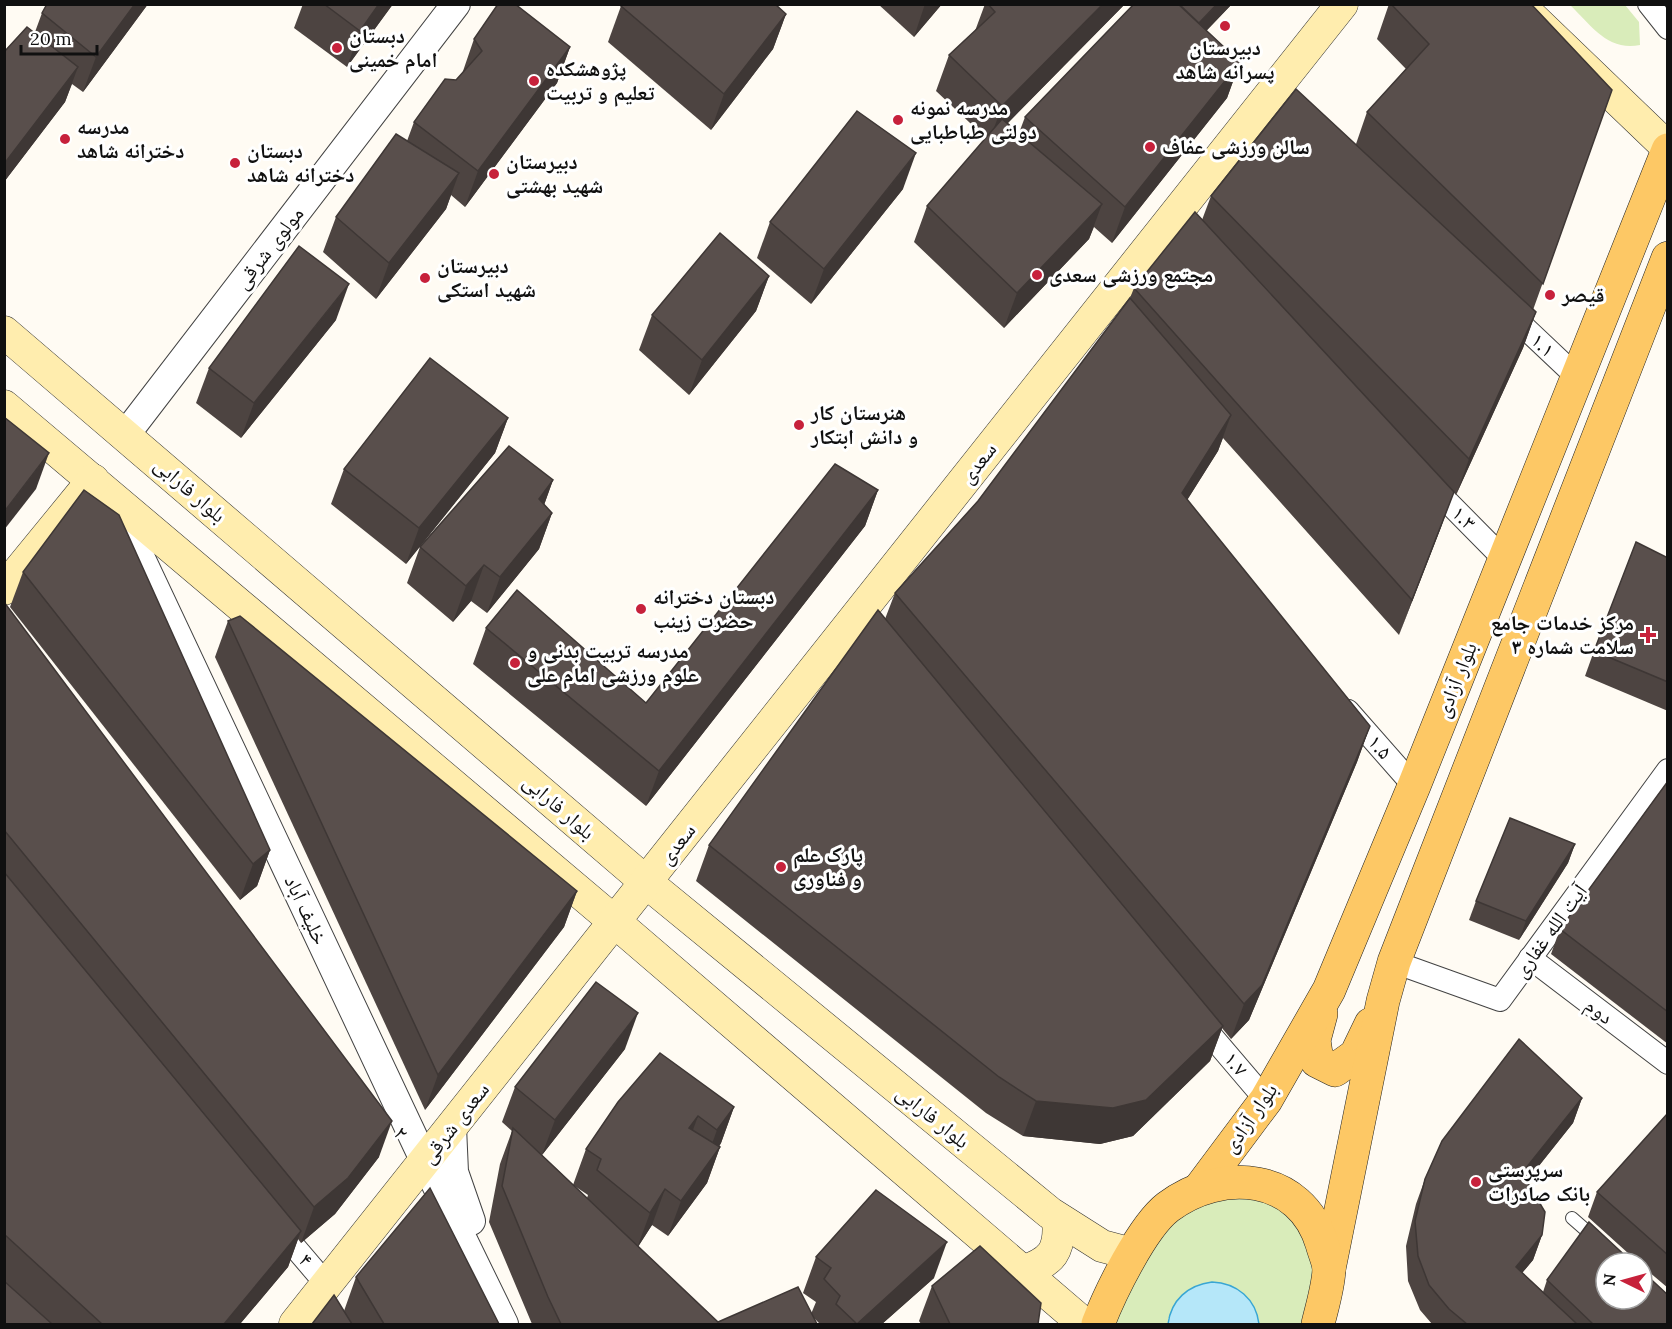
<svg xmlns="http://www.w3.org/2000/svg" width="1672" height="1329" font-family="Lora,'Noto Naskh Arabic',serif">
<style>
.green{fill:#d9ecba}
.water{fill:#b5e7f9;stroke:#39a6d3;stroke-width:1.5}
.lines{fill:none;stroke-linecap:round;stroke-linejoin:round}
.service-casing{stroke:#434343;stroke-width:14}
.minor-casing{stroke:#434343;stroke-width:24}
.tertiary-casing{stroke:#434343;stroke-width:30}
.secondary-casing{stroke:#323232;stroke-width:33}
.primary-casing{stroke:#212121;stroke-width:34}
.service{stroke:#fff;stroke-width:12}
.minor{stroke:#fff;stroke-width:22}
.tertiary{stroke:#fff;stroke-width:28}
.secondary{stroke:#ffedae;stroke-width:32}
.primary{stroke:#fdc865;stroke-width:33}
.wall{fill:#4d4441}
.shaded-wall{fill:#3e3735}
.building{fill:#594f4c;stroke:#3e3735;stroke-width:1.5}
.poi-dot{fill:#c7213b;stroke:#fff;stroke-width:2}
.labels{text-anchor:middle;stroke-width:6;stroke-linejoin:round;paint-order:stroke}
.poi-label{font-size:21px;font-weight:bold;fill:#101010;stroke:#fff;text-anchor:start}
.street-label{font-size:21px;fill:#101010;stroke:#fff}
</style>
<rect width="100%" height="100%" fill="#fffbf3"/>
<g class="green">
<path d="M1570,5h55l14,17 1,23c-33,6 -48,-19 -70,-40z"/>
<path d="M1219,1189l69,19 33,49 -12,67h-50l-1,-8 -90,2v6h-63l45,-84z"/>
</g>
<path class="water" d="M1212,1282c25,1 44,17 47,42h-91c3,-24 20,-39 44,-42z"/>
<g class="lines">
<g class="service-casing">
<path id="service" d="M1572,1218l24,21"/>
</g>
<g class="minor-casing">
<g id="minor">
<path d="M1649,4l19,24"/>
<path d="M1506,310l71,67"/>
<path d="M1428,482l77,78"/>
<path d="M1348,711l66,75"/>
<path d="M1530,958l138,105"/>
<path d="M1394,962l106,38 168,-230"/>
<path d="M1197,1019l69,81"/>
<path d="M275,1224l52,61"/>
</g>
</g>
<g class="tertiary-casing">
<g id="tertiary">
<path d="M126,434l330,-430"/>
<path d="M112,497l313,665 79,162"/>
<path d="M452,1127l2,45 17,49"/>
</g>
</g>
<g class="secondary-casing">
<g id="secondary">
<path d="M1518,4l150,144"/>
<path d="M4,332l642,550 404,331 52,33 30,8"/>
<path d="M4,406l611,516 469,402"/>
<path d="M4,589l89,-109"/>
<path d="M1022,1272c30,-10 39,-21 36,-53"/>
<path d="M295,1324l1047,-1320"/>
</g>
</g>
<g class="primary-casing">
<g id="primary">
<path d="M1321,1014l-7,26 3,21 18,9 21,-15 15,-31"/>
<path d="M1201,1187l65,-87 63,-110 85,-204 254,-636"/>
<path d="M1329,1269l54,-268 11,-39 274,-704"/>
<path d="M1098,1324c12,-31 44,-97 70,-117 53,-40 133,-34 154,37 2,8 7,18 7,26 -1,18 -7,37 -11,54"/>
</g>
</g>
<use href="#service" class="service"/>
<use href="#minor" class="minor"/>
<use href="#tertiary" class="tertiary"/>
<use href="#secondary" class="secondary"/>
<use href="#primary" class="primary"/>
</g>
<g class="wall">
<path d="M148,4l-65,88 -11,-8 -7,18 -61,80v-130l31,-20 7,-19z"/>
<path d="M303,4h90l-46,63 -53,-39z"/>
<path d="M878,4h64l-28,33z"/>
<path d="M985,4h140l-117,119 11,10 6,-16 207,-113 -26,27 34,31 -13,36 -115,145 -18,-16 -5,12 -85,89 -90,-86 13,-36 59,-68 -50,-47 13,-36 26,-24z"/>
<path d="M1389,4h142l81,86 -79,220 3,2 -13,36 -67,147 -3,-4 -12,36 -42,108 -176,-197 -5,13 -31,49 183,226 -13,36 -108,258 -18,19 -9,-11 -12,33 -77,75 -33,8 -77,-8 -37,-23 -290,-232 13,-36 176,-226 10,-26 83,-92 152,-203 4,-10 68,-68 9,-24 145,-52 11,-32 39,-43 -29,-30z"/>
<path d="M621,6l165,8 -13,35 -62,81 -103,-88z"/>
<path d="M474,39l96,8 -13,36 -92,124 -14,-12 -5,14 -70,90 -53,-47 13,-35 71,-76 7,-19 48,-48z"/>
<path d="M903,189l-92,115 -54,-46 13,-36z"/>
<path d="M769,276l-13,35 -67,84 -50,-45 13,-35z"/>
<path d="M336,320l-95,118 -45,-35 13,-35z"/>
<path d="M508,418l-13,35 -89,111 -75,-60 13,-35z"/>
<path d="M553,480l-9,25 8,8 -13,36 -52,64 -16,-12 -18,21 -46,-39 13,-36z"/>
<path d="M878,490l-13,36 -219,280 -173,-142 13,-36 160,75z"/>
<path d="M1668,558v153l-83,-35 9,-25z"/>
<path d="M23,572l247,278 -13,36 -17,14 -230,-293z"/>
<path d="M4,602l375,555 -44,57 -34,29 -3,-4 -10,28 -48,57h-236z"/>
<path d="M228,621l349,270 -13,36 -139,183 -210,-453z"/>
<path d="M1668,781v263l-117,-90 9,-25z"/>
<path d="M1575,844l-7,19 -49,77 -50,-20 7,-19z"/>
<path d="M625,1049l-83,106 45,43 1,-3 -15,-10 13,-36 32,-47 116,5 -13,36 -2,4h1l-13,36 -39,53 -16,-11 -14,22 80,75 93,-8 5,-12 -13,-9 13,-36 118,21 -52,46h-62l-7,-7 4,7h-285l-43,-102 11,-58 12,-33 -10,-9 13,-35z"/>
<path d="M1582,1098l-9,25 -46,58 15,54 -9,25 -11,13 21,19 4,-12 121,44h-236l-12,-14 -12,-29 -2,-35 10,-42 9,-25z"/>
<path d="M1668,1113v175l-26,-22v-3h-3l-51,-46 9,-25z"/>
<path d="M356,1277l143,47h-187l32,-13z"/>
<path d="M932,1286l106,38h-117l-2,-3z"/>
</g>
<g class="shaded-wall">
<path d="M135,4h13l-65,88 13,-35z"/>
<path d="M379,4h14l-46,63 13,-36z"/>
<path d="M925,4h17l-28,33z"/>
<path d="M1103,4h22l-136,138 13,-36z"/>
<path d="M1217,4h15l-42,44 9,-25z"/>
<path d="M786,14l-13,35 -62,81 13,-36z"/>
<path d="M570,47l-13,36 -92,124 13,-36z"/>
<path d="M1240,62l-13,36 -115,145 13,-36z"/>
<path d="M78,67l-13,35 -61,80v-18z"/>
<path d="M916,153l-13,36 -92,115 13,-35z"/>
<path d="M459,173l-13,36 -70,90 13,-36z"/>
<path d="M1102,204l-13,35 -85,89 13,-35z"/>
<path d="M769,276l-13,35 -67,84 13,-35z"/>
<path d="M349,284l-13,36 -95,118 13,-35z"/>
<path d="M1536,312l-13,36 -67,147 13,-36z"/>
<path d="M1231,415l-13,36 -49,78 13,-36z"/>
<path d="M508,418l-13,35 -89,111 13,-36z"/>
<path d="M49,453l-13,36 -32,41v-18z"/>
<path d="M553,480l-13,36 -1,-17z"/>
<path d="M878,490l-13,36 -219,280 13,-35z"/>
<path d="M1454,492l-13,35 -42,108 13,-35z"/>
<path d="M552,513l-13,36 -52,64 13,-36z"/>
<path d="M484,565l-13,36 -18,21 13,-36z"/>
<path d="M1370,726l-13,36 -108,258 -18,19 13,-35z"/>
<path d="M1575,844l-7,19 -49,77 7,-19z"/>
<path d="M270,850l-13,36 -17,14 13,-36z"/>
<path d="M577,891l-13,36 -139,183 13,-35z"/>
<path d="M638,1013l-13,36 -83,106 13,-35z"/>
<path d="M1223,1026l-13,35 -77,75 -33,8 -77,-8 13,-35z"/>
<path d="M1582,1098l-9,25 -60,75 9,-25z"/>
<path d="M734,1107l-13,36 -17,23 13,-36z"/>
<path d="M698,1116l-13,36 4,-24z"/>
<path d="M392,1121l-13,36 -44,57 -34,29 13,-36z"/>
<path d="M720,1147l-13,36 -39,53 13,-35z"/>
<path d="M665,1189l-13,36 -15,23 13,-35z"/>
<path d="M301,1231l-13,36 -48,57h-16z"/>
<path d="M1542,1235l-9,25 -27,32 10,-25z"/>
<path d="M947,1242l-13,36 -52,46h-26z"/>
</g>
<g class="building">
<path d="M47,4h88l-39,53 -54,-44z"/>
<path d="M324,4h55l-19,27z"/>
<path d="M498,4h17l55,43 -92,124 -64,-49 31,-43 11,1 26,-29 -8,-12z"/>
<path d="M622,4h153l11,10 -62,80 -103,-88z"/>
<path d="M988,4h115l-101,102 -53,-51 46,-43z"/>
<path d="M1134,4h44l62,58 -115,145 -100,-90z"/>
<path d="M1179,4h38l-18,19z"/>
<path d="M1391,4h140l81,86 -69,194 -176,-172 62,-68z"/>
<path d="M27,27l51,40 -74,97v-112z"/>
<path d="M1296,89l240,223 -67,147 -258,-263z"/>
<path d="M857,111l59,42 -92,116 -54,-47z"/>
<path d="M1002,119l100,85 -85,89 -90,-87z"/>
<path d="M396,134l63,39 -70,90 -53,-46z"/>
<path d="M1195,212l259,280 -42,108 -278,-312z"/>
<path d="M720,233l49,43 -67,84 -50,-45z"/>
<path d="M299,246l50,38 -95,119 -45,-35z"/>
<path d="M1130,298l101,117 -49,78 188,233 -108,259 -18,19 -349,-411 83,-92z"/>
<path d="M430,358l78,60 -89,110 -75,-59z"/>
<path d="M4,417l45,36 -45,59z"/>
<path d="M509,446l44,34 -14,19 13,14 -52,64 -16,-12 -18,21 -46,-39z"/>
<path d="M835,464l43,26 -219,281 -173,-143 31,-38 129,113z"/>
<path d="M84,490l35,25 151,335 -17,14 -230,-292z"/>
<path d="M1636,542l32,16v124l-74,-31z"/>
<path d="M4,602l388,519 -44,57 -34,29 -310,-377z"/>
<path d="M878,610l345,416 -77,74 -33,8 -77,-7 -37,-24 -290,-232z"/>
<path d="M240,616l337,275 -139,184 -210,-454z"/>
<path d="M1668,781v231l-108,-83z"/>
<path d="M1510,818l65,26 -49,77 -50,-20z"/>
<path d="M4,872l297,359 -77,93h-122l-98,-90z"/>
<path d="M596,982l42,31 -83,107 -40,-33z"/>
<path d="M1519,1039l63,59 -60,75 23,39 -3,23 -26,32 61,57h-110l-18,-15 -20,-24 -11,-29 -3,-35 10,-42 17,-38z"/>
<path d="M660,1053l74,54 -17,23 -19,-14 -9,12 31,19 -39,54 -16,-12 -15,24 -53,-43 4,-11 -15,-10 32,-47z"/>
<path d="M1668,1113v142l-71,-63z"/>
<path d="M513,1128l205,194 80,-35 19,37h-256l-13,-27 -46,-111z"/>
<path d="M430,1188l69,136h-115l-28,-47z"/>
<path d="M876,1190l71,52 -90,82 -21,-20 4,-8 -16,-17 7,-11 -15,-11z"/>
<path d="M1589,1222l44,41h-27v36h36v-28l26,24v29h-75l-46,-44z"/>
<path d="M980,1246l61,57 -3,21h-88l-18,-38z"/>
<path d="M4,1281l48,43h-48z"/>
<path d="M334,1295l18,29h-40z"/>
</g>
<g class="poi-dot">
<circle cx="1225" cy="26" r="6"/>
<circle cx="337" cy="48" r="6"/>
<circle cx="534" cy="81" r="6"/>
<circle cx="898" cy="120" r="6"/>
<circle cx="65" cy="139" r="6"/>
<circle cx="1150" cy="147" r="6"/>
<circle cx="235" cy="163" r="6"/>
<circle cx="494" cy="174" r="6"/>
<circle cx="1037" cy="275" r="6"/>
<circle cx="425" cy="278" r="6"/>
<circle cx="1550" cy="295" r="6"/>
<circle cx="799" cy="425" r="6"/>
<circle cx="641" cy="609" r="6"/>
<path d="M1645 626h6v6h6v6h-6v6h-6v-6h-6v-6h6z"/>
<circle cx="515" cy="663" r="6"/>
<circle cx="781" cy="867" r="6"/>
<circle cx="1476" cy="1182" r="6"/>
</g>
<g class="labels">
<g class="poi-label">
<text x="349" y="43">دبستان<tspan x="349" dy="24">امام خمینی</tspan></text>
<text x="1225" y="55" text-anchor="middle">دبیرستان<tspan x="1225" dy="24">پسرانه شاهد</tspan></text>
<text x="546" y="76">پژوهشکده<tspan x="546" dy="24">تعلیم و تربیت</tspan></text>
<text x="910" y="115">مدرسه نمونه<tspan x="910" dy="24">دولتی طباطبایی</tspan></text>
<text x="77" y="134">مدرسه<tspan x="77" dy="24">دخترانه شاهد</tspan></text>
<text x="1162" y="154">سالن ورزشی عفاف</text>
<text x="247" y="158">دبستان<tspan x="247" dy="24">دخترانه شاهد</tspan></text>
<text x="506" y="169">دبیرستان<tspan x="506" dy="24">شهید بهشتی</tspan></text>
<text x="437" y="273">دبیرستان<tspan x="437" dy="24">شهید استکی</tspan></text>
<text x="1049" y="282">مجتمع ورزشی سعدی</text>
<text x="1562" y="302">قیصر</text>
<text x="811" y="420">هنرستان کار<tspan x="811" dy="24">و دانش ابتکار</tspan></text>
<text x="653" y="604">دبستان دخترانه<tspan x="653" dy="24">حضرت زینب</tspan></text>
<text x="1634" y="630" text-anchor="end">مرکز خدمات جامع<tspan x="1634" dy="24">سلامت شماره ۳</tspan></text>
<text x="527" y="658">مدرسه تربیت بدنی و<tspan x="527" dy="24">علوم ورزشی امام علی</tspan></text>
<text x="793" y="862">پارک علم<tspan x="793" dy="24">و فناوری</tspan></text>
<text x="1488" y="1177">سرپرستی<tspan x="1488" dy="24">بانک صادرات</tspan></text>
</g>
<g class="street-label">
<text transform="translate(269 248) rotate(-52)" y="7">مولوی شرقی</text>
<text transform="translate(1543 345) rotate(43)" y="7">۱.۱</text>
<text transform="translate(978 463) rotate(-52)" y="7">سعدی</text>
<text transform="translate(190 490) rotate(41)" y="7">بلوار فارابی</text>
<text transform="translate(1464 518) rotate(45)" y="7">۱.۳</text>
<text transform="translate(1456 680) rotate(-68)" y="7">بلوار آزادی</text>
<text transform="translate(1380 747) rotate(49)" y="7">۱.۵</text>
<text transform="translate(559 807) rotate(41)" y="7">بلوار فارابی</text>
<text transform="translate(677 844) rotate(-52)" y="7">سعدی</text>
<text transform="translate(306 910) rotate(65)" y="7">خلیف آباد</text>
<text transform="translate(1550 931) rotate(-54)" y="7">آیت الله غفاری</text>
<text transform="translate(1599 1011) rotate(37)" y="7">دوم</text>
<text transform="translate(1236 1064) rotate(50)" y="7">۱.۷</text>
<text transform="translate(933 1117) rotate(39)" y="7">بلوار فارابی</text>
<text transform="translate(1250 1118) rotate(-55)" y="7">بلوار آزادی</text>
<text transform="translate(455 1123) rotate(-52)" y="7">سعدی شرقی</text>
<text transform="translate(401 1133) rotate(51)" y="7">۲</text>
<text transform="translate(306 1260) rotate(49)" y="7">۴</text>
</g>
</g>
<rect width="1672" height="1329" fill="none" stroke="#101010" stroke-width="12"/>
<g transform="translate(1624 1281) rotate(275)"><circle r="28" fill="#ffffff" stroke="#9f9f9f" stroke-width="1.5"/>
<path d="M0-4.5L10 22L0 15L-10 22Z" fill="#c7213b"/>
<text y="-9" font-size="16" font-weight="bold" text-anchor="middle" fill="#101010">N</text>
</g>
<path d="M21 45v9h76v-9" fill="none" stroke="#101010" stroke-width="3"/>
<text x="30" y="45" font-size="18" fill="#101010" stroke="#ffffff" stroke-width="4.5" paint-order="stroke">20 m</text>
</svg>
